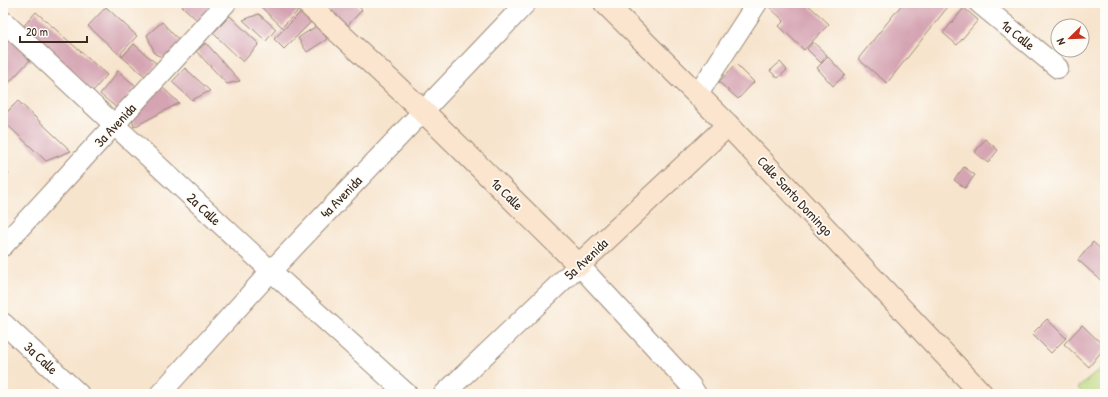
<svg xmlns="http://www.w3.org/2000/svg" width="1108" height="397" font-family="'Patrick Hand',sans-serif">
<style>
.green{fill:#bbd67b;stroke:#7b804c}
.building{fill:#d5a4b2}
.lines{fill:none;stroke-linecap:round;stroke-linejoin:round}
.minor-casing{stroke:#998776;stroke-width:22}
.secondary-casing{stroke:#998776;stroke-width:24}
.minor{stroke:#fff;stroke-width:20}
.secondary{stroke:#fbe5cf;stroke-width:22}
.labels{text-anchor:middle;stroke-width:3.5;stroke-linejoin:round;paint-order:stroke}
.street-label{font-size:14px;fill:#3b2a1e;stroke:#fdfcf7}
</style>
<rect width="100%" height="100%" fill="#fdfcf7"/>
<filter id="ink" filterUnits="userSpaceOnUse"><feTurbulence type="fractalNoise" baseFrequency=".025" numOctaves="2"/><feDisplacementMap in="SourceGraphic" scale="8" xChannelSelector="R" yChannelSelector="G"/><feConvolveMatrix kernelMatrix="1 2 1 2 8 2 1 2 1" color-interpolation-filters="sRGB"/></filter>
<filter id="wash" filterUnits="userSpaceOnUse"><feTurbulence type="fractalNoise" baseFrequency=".012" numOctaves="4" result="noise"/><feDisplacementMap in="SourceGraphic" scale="16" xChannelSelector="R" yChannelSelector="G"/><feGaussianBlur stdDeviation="0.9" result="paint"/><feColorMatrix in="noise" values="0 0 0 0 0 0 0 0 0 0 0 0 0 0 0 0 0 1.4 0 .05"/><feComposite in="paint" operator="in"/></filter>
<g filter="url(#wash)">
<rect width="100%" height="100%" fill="#f7e4cd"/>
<path class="green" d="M1105,365v29h-22l-5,-6z"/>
<g id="blocks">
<g class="building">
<path d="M179,3h37l-18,18z"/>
<path d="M257,3h39l5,5 -19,19z"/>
<path d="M328,3h27l7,7 -16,17 -21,-21z"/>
<path d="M765,3h41l23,21 -25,26 -25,-24 5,-5z"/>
<path d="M903,3h39l5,5 -60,75 -29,-24z"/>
<path d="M106,7l31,29 -16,17 1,4 -34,-31z"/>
<path d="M964,8l14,12 -21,25 -14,-12z"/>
<path d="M36,12l71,63 -14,16 -71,-63z"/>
<path d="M301,12l10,10 -27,27 -10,-10z"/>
<path d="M259,14l17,15 -10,12 -23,-21z"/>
<path d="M230,16l29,28 -16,18 -30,-29z"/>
<path d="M162,22l21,23 -16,14 -12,-5 -8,-19z"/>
<path d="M318,25l9,14 -20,13 -9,-14z"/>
<path d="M3,30l29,28 -29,31z"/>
<path d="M813,42l14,13 -6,8 -14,-14z"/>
<path d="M206,43l34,38 -13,3 -31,-33z"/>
<path d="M134,44l23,20 -11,13 -24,-20z"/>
<path d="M828,57l17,18 -12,11 -16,-18z"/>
<path d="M780,62l7,8 -9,8 -8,-7z"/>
<path d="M736,64l18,18 -16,17 -19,-17z"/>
<path d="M185,68l25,23 -18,9 -20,-18z"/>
<path d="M118,71l18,15 -18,23 -18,-15z"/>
<path d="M161,86l18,17 -45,24 -2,-8z"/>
<path d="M18,101l53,50 -25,10 -43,-40v-5z"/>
<path d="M985,139l13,11 -10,13 -13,-11z"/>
<path d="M964,167l11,8 -10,13 -11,-8z"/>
<path d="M3,168l6,6 -6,6z"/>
<path d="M1093,242l12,11v31l-27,-24z"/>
<path d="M1047,319l19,19 -15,15 -19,-19z"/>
<path d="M1082,325l23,22 -16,20 -25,-23z"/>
</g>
</g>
</g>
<g filter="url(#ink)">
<use href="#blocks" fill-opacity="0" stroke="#998776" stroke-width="1"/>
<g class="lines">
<g class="minor-casing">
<g id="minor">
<path d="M979,3l79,65"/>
<path d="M3,21l268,250 136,123"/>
<path d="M698,94l59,-91"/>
<path d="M3,246l223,-243"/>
<path d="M3,323l76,71"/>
<path d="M160,394l111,-123 255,-268"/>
<path d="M444,394l135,-129 112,121 5,8"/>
</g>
</g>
<g class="secondary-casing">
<g id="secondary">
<path d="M307,3l116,108 156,154 149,-140"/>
<path d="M605,3l123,122 254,269"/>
</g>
</g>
<use href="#minor" class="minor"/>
<use href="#secondary" class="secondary"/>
</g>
</g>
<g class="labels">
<g class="street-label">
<text transform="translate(1018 35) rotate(39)" y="5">1a Calle</text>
<text transform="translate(115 125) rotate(-47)" y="5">3a Avenida</text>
<text transform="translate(507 194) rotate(45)" y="5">1a Calle</text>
<text transform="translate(795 196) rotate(47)" y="5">Calle Santo Domingo</text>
<text transform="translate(341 197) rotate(-46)" y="5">4a Avenida</text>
<text transform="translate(204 209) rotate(43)" y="5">2a Calle</text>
<text transform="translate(586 259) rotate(-43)" y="5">5a Avenida</text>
<text transform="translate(41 358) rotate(43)" y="5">3a Calle</text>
</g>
</g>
<rect width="1108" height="397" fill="none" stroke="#fdfcf7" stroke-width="16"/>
<g transform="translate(1070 38) rotate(247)"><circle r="19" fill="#fdfcf7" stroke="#afa8a0"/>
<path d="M0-3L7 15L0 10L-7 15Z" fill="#c8321e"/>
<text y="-6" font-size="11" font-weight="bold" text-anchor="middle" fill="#3b2a1e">N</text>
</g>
<path d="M20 36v6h67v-6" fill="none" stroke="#3b2a1e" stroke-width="2"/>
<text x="26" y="36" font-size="12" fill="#3b2a1e" stroke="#fdfcf7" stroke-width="3" paint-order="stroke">20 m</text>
</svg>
